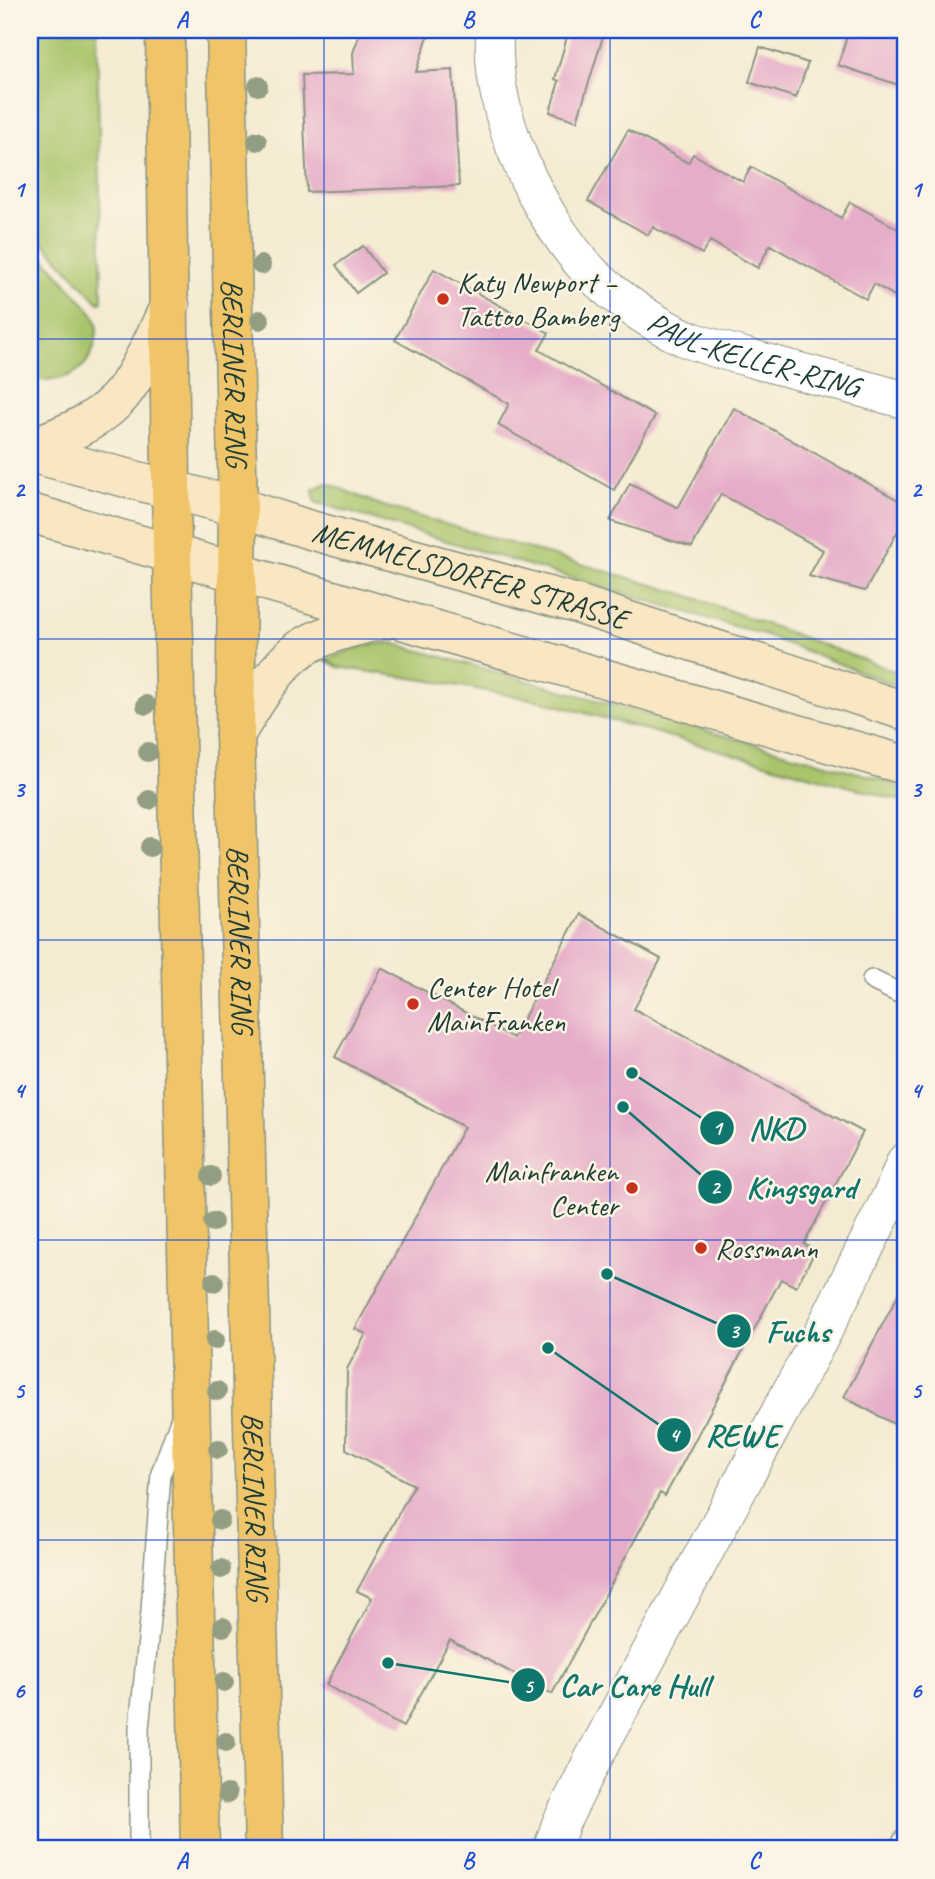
<svg xmlns="http://www.w3.org/2000/svg" width="935" height="1879" font-family="Caveat,sans-serif">
<style>
.green{fill:#a9c46a;stroke:#64804f;stroke-width:2}
.building{fill:#e6adc9}
.lines{fill:none;stroke-linecap:round;stroke-linejoin:round}
.lane-casing{stroke:#8a9483;stroke-width:22}
.street-casing{stroke:#8a9483;stroke-width:39}
.secondary-casing{stroke:#8a9483;stroke-width:41}
.primary-casing{stroke:#8a9483;stroke-width:41}
.lane{stroke:#fff;stroke-width:19}
.street{stroke:#fff;stroke-width:37}
.secondary{stroke:#f9e7c3;stroke-width:38}
.primary{stroke:#f0c469;stroke-width:38}
.tree{fill:#929e83}
.grid{fill:none;stroke:#1d4ed8;stroke-width:2;stroke-opacity:0.55}
.poi-dot{fill:#c8321e;stroke:#fcf5e5;stroke-width:2.5}
.labels{text-anchor:middle;stroke-width:5;stroke-linejoin:round;paint-order:stroke}
.poi-label{font-size:30px;fill:#1f3d34;stroke:#fcf5e5;text-anchor:start}
.street-label{font-size:30px;fill:#1f3d34;stroke:#fcf5e5}
.leader{fill:none;stroke:#0f766e;stroke-width:2.5}
.callout-dot{fill:#0f766e;stroke:#fcf5e5;stroke-width:2.5}
.mark-label{font-size:21px;text-anchor:middle;font-weight:bold;fill:#fff}
.callout-label{font-size:32px;text-anchor:middle;font-weight:bold;fill:#0f766e;stroke:#fcf5e5;stroke-width:5;stroke-linejoin:round;paint-order:stroke}
.neatline{fill:none;stroke:#1d4ed8;stroke-width:2.5}
.grid-label{font-size:23px;text-anchor:middle;font-weight:bold;fill:#1d4ed8}
</style>
<rect width="100%" height="100%" fill="#fcf5e5"/>
<filter id="ink" filterUnits="userSpaceOnUse"><feTurbulence type="fractalNoise" baseFrequency=".0143" numOctaves="2"/><feDisplacementMap in="SourceGraphic" scale="14" xChannelSelector="R" yChannelSelector="G"/><feConvolveMatrix kernelMatrix="1 2 1 2 8 2 1 2 1" color-interpolation-filters="sRGB"/></filter>
<filter id="wash" filterUnits="userSpaceOnUse"><feTurbulence type="fractalNoise" baseFrequency=".00686" numOctaves="4" result="noise"/><feDisplacementMap in="SourceGraphic" scale="28" xChannelSelector="R" yChannelSelector="G"/><feGaussianBlur stdDeviation="1.57" result="paint"/><feColorMatrix in="noise" values="0 0 0 0 0 0 0 0 0 0 0 0 0 0 0 0 0 1.4 0 .05"/><feComposite in="paint" operator="in"/></filter>
<g filter="url(#wash)">
<rect width="100%" height="100%" fill="#f4ebd2"/>
<g class="green">
<path d="M30,30h67l5,272 -3,1 -69,-75z"/>
<path d="M30,242l62,70c6,10 6,15 4,26 -6,36 -33,45 -66,41z"/>
<path d="M327,483l53,22 307,90 218,80v14l-141,-54 -449,-133 -2,-13z"/>
<path d="M392,643l492,137 21,10v12l-363,-101 -104,-19 -100,-15 -13,-7 40,-15z"/>
</g>
<g id="blocks">
<g class="building">
<path d="M361,30h69l-14,42 37,-2 6,116 -152,6 -5,-117 52,-1 -1,-21z"/>
<path d="M569,30h36l-28,91 -27,-9 9,-31 -4,-2z"/>
<path d="M849,30h56v57l-67,-22z"/>
<path d="M760,47l48,16 -12,35 -47,-16z"/>
<path d="M628,130l60,33 5,-9 50,28 8,-15 90,51 9,-16 55,31v69l-31,-18 -8,15 -96,-54 -12,23 -48,-27 -8,13 -49,-27 -5,8 -60,-34z"/>
<path d="M363,246l20,27 -27,20 -20,-28z"/>
<path d="M434,269l115,64 -10,17 116,66 -41,74 -116,-65 11,-21 -114,-64z"/>
<path d="M734,408l171,96v14l-40,73 -56,-15 14,-26 -102,-56 -29,53 -82,-26 20,-38 48,25z"/>
<path d="M579,914l82,45 -27,50 229,123 -59,112 12,6 -20,37 -15,-8 -116,217 -5,-3 -108,201 -102,-54 -47,87 -77,-42 46,-87 -15,-7 57,-106 -68,-36 1,-80 19,-35 -11,-5 109,-202 -129,-70 47,-89 131,70z"/>
<path d="M905,1282v148l-61,-33z"/>
</g>
</g>
</g>
<g filter="url(#ink)">
<use href="#blocks" fill-opacity="0" stroke="#8a9483" stroke-width="2"/>
<g class="lines">
<g class="lane-casing">
<g id="lane">
<path d="M872,980l33,16"/>
<path d="M139,1849v-121l12,-118 10,-137 19,-53"/>
<path d="M898,1849l7,-11"/>
</g>
</g>
<g class="street-casing">
<g id="street">
<path id="s1" d="M495,30c-7,81 42,187 98,245 26,25 60,48 92,63 27,11 58,18 87,26 44,12 89,24 133,36"/>
<path d="M552,1849l9,-26 32,-64 230,-427 71,-142 11,-28"/>
</g>
</g>
<g class="secondary-casing">
<g id="secondary">
<path d="M30,448c30,-12 62,-23 86,-47 21,-21 40,-68 54,-96"/>
<path id="s2" d="M30,453l208,54 69,22 270,75 328,107"/>
<path d="M30,513l875,252"/>
<path d="M235,735c17,-28 40,-69 67,-87 27,-17 59,-23 89,-30"/>
</g>
</g>
<g class="primary-casing">
<g id="primary">
<path d="M165,30l7,524 28,1295"/>
<path id="s3" d="M226,30l12,477 -3,228 29,1114"/>
</g>
</g>
<use href="#lane" class="lane"/>
<use href="#street" class="street"/>
<use href="#secondary" class="secondary"/>
<use href="#primary" class="primary"/>
</g>
<g class="tree">
<circle cx="258" cy="86" r="10"/>
<circle cx="257" cy="141" r="10"/>
<circle cx="261" cy="265" r="10"/>
<circle cx="260" cy="320" r="10"/>
<circle cx="146" cy="705" r="10"/>
<circle cx="148" cy="752" r="10"/>
<circle cx="149" cy="800" r="10"/>
<circle cx="150" cy="847" r="10"/>
<circle cx="211" cy="1176" r="10"/>
<circle cx="213" cy="1222" r="10"/>
<circle cx="214" cy="1282" r="10"/>
<circle cx="215" cy="1340" r="10"/>
<circle cx="217" cy="1391" r="10"/>
<circle cx="218" cy="1449" r="10"/>
<circle cx="220" cy="1520" r="10"/>
<circle cx="221" cy="1569" r="10"/>
<circle cx="223" cy="1627" r="10"/>
<circle cx="224" cy="1682" r="10"/>
<circle cx="226" cy="1742" r="10"/>
<circle cx="227" cy="1794" r="10"/>
</g>
</g>
<path class="grid" d="M324,30v1819M610,30v1819M30,339h875M30,639h875M30,940h875M30,1240h875M30,1540h875"/>
<g class="poi-dot">
<circle cx="443" cy="299" r="7"/>
<circle cx="413" cy="1004" r="7"/>
<circle cx="632" cy="1188" r="7"/>
<circle cx="701" cy="1248" r="7"/>
</g>
<g class="labels">
<g class="poi-label">
<text x="457" y="292">Katy Newport –<tspan x="457" dy="34">Tattoo Bamberg</tspan></text>
<text x="427" y="997">Center Hotel<tspan x="427" dy="34">MainFranken</tspan></text>
<text x="618" y="1181" text-anchor="end">Mainfranken<tspan x="618" dy="34">Center</tspan></text>
<text x="715" y="1258">Rossmann</text>
</g>
<g class="street-label">
<text dy="10" stroke="none"><textPath href="#s1" startOffset="453">PAUL-KELLER-RING</textPath></text>
<text dy="10" stroke="none"><textPath href="#s3" startOffset="343">BERLINER RING</textPath></text>
<text dy="10" stroke="none"><textPath href="#s2" startOffset="457">MEMMELSDORFER STRASSE</textPath></text>
<text dy="10" stroke="none"><textPath href="#s3" startOffset="910">BERLINER RING</textPath></text>
<text dy="10" stroke="none"><textPath href="#s3" startOffset="1477">BERLINER RING</textPath></text>
</g>
</g>
<path class="leader" d="M632 1073L717 1128M623 1107L715 1187M607 1274L734 1331M548 1348L674 1435M388 1663L528 1685"/>
<g class="callout-dot">
<circle cx="632" cy="1073" r="7"/>
<circle cx="623" cy="1107" r="7"/>
<circle cx="607" cy="1274" r="7"/>
<circle cx="548" cy="1348" r="7"/>
<circle cx="388" cy="1663" r="7"/>
<circle cx="717" cy="1128" r="18"/>
<circle cx="715" cy="1187" r="18"/>
<circle cx="734" cy="1331" r="18"/>
<circle cx="674" cy="1435" r="18"/>
<circle cx="528" cy="1685" r="18"/>
</g>
<g class="mark-label">
<text x="717" y="1135">1</text>
<text x="715" y="1194">2</text>
<text x="734" y="1338">3</text>
<text x="674" y="1442">4</text>
<text x="528" y="1693">5</text>
</g>
<g class="callout-label">
<text x="776" y="1139">NKD</text>
<text x="801" y="1198">Kingsgard</text>
<text x="798" y="1342">Fuchs</text>
<text x="742" y="1446">REWE</text>
<text x="634" y="1696">Car Care Hull</text>
</g>
<rect width="935" height="1879" fill="none" stroke="#fcf5e5" stroke-width="77"/>
<rect x="38" y="38" width="859" height="1802" class="neatline"/>
<g class="grid-label">
<text x="182" y="27">A</text>
<text x="468" y="27">B</text>
<text x="754" y="27">C</text>
<text x="19" y="197">1</text>
<text x="916" y="197">1</text>
<text x="19" y="497">2</text>
<text x="916" y="497">2</text>
<text x="19" y="797">3</text>
<text x="916" y="797">3</text>
<text x="19" y="1098">4</text>
<text x="916" y="1098">4</text>
<text x="19" y="1398">5</text>
<text x="916" y="1398">5</text>
<text x="19" y="1698">6</text>
<text x="916" y="1698">6</text>
<text x="182" y="1868">A</text>
<text x="468" y="1868">B</text>
<text x="754" y="1868">C</text>
</g>
</svg>
